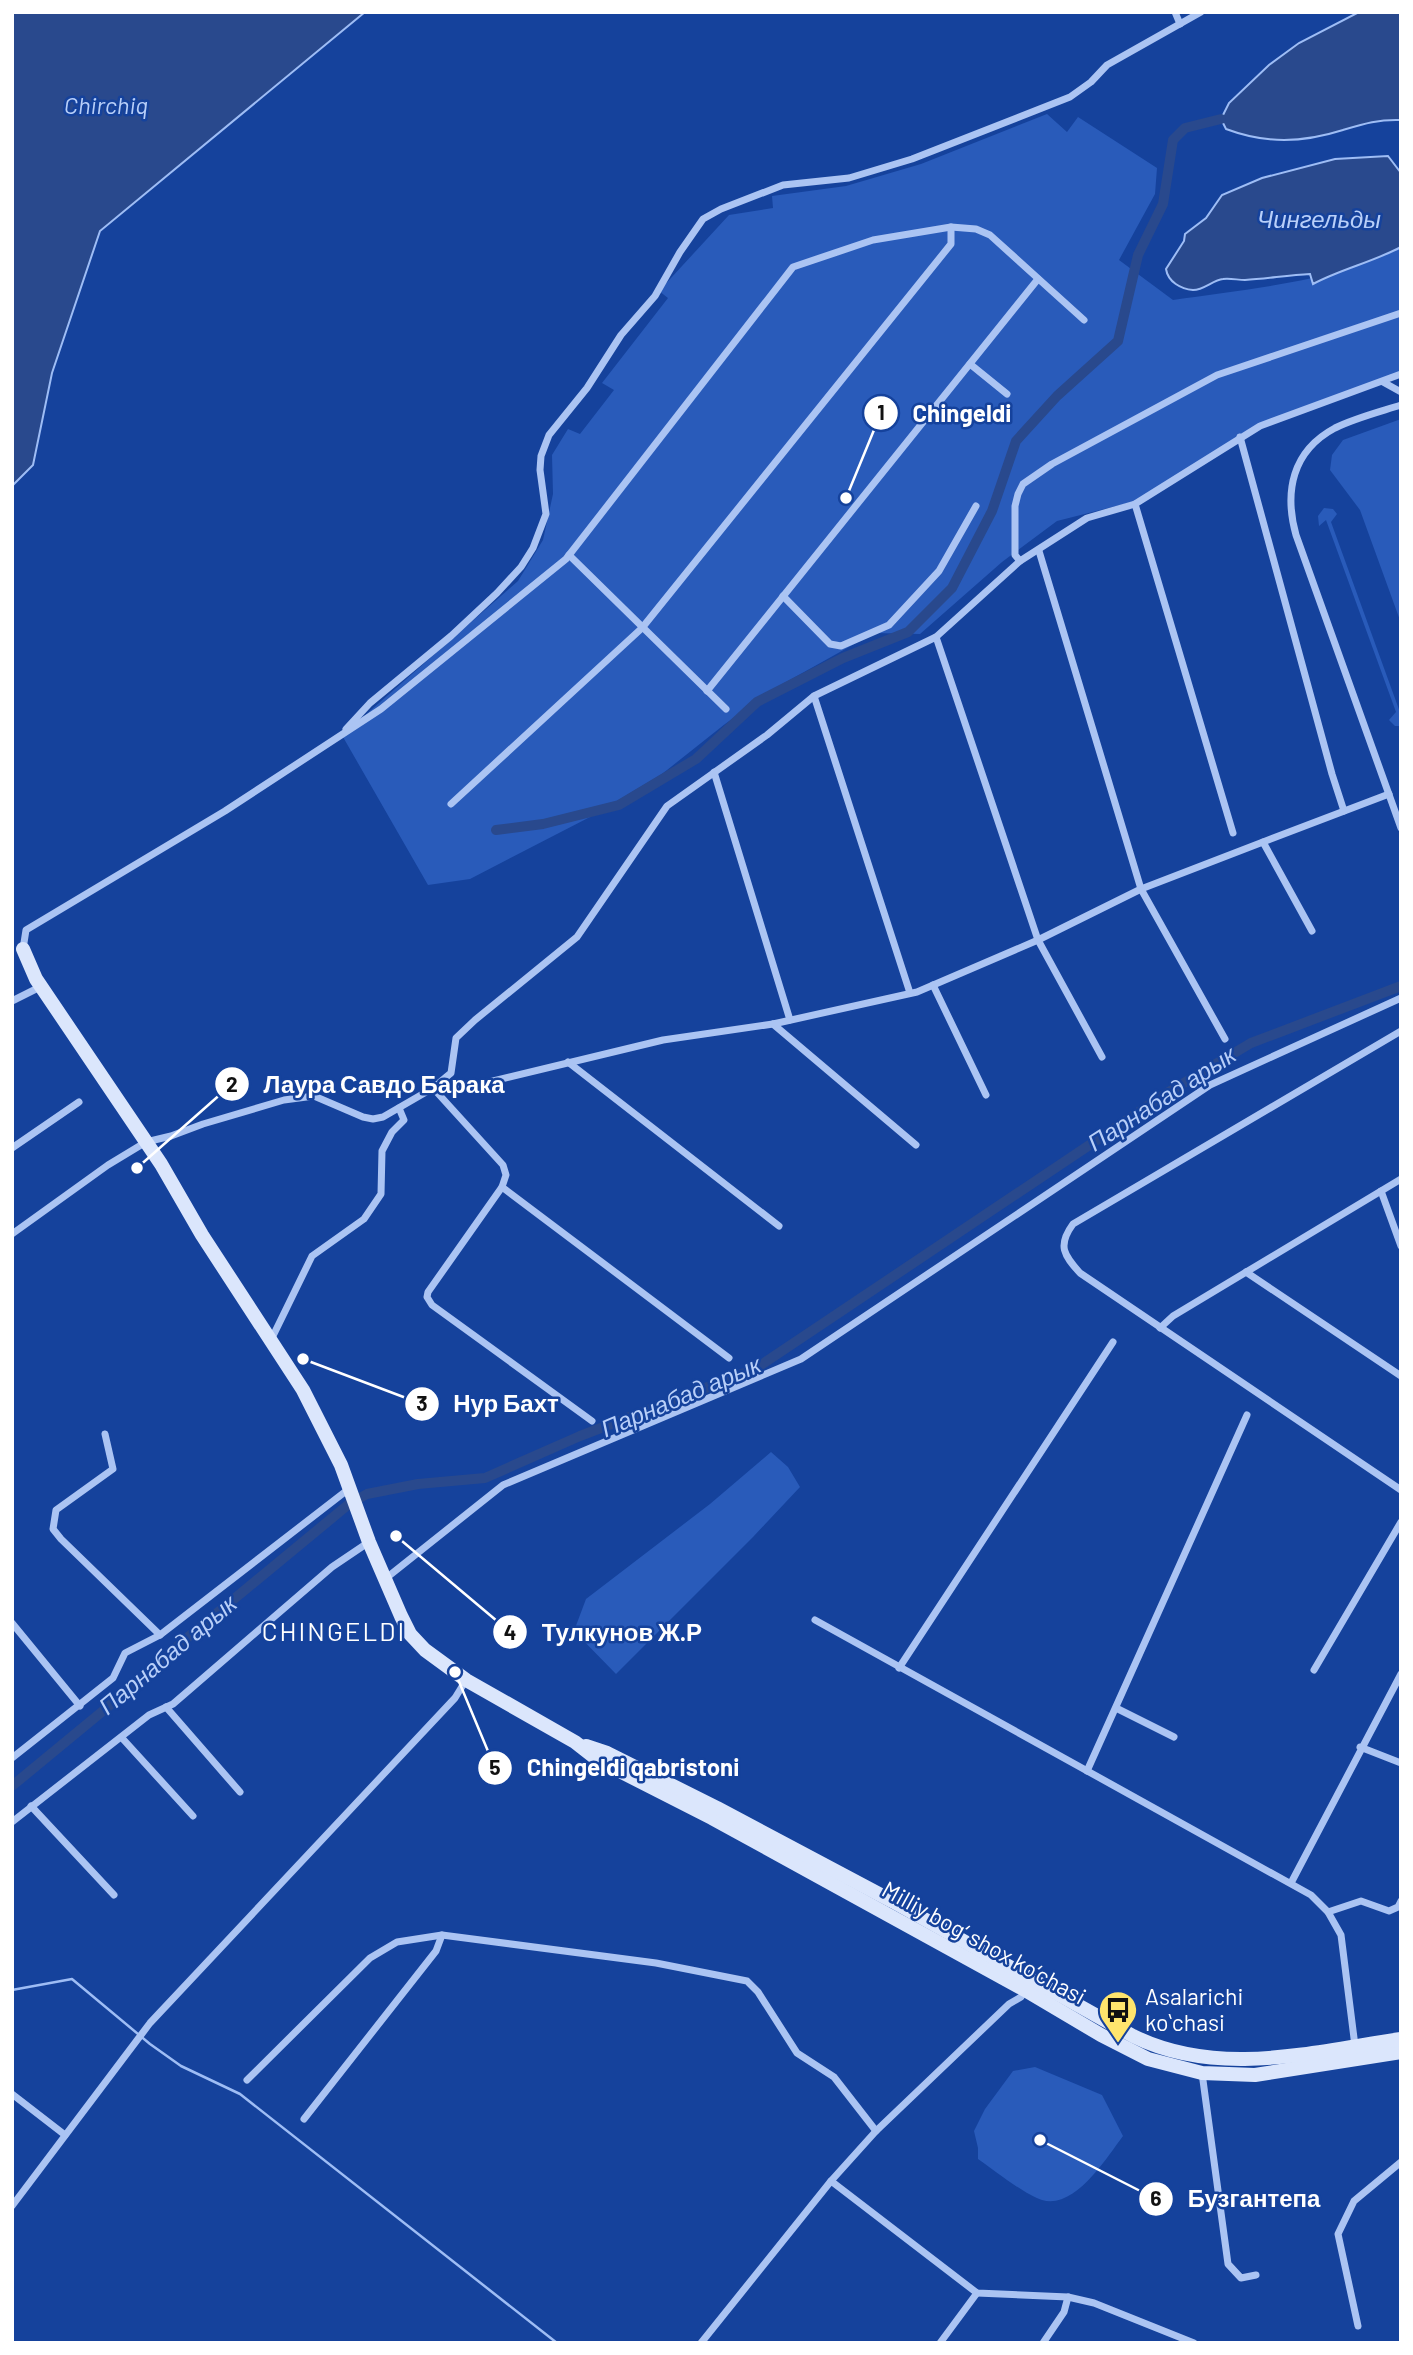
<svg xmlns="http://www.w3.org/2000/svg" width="1413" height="2355" font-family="Barlow,sans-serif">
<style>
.green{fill:#295bba}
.water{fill:#29498d;stroke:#9ebdf5;stroke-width:2}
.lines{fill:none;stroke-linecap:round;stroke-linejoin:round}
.stream{stroke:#9ebdf5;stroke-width:2.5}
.canal{stroke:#29498d;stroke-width:10}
.minor{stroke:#abc4f3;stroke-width:7}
.secondary{stroke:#dbe6fc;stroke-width:14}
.labels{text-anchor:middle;stroke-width:5;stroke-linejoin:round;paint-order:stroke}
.street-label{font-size:23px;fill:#fff;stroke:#15429c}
.poi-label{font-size:23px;fill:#fff;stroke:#15429c;text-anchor:start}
.water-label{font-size:24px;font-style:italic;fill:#b8cff9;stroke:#15429c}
.quarter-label{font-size:26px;letter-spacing:2px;fill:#fff;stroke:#15429c}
.leader{fill:none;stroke:#fff;stroke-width:2.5}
.callout-dot{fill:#fff;stroke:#15429c;stroke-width:2.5}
.mark-label{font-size:21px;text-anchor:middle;font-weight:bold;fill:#111}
.callout-label{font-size:24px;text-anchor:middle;font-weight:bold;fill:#fff;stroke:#15429c;stroke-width:5;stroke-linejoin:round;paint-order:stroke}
</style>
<rect width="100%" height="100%" fill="#15429c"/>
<g class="green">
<path d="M1047,114l20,18 11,-15 79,51 -2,26 -36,66 54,40c73,-11 163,-18 228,-53v126l-131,47 -138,82 -75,19 -55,41 -82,72 -46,-1 -95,53 -54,38 -63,50 -72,43 -120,62 -42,6 -85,-148 28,-27 147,-129 25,-41 10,-46 -1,-39 16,-26 12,5 34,-44 -12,-7 66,-85 -9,-7 70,-76 44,-7 -1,-12 74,-10 75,-22z"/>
<path d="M1401,419v204l-41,-113 -30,-40 2,-15 11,-15z"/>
<path d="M1324,508l9,1 4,5 -6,8 70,193v11h-6l-6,-6 7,-8 -70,-192 -7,6 -1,-10z"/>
<path d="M771,1452l17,15 12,20 -47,50 -137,137 -42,-43 12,-32 124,-95z"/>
<path d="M1035,2067l67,28 21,41c-16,21 -48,74 -81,64 -17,-5 -48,-30 -64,-41v-11l-4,-17 11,-22 28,-38z"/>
</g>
<g class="water">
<path d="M12,12h353l-265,219 -48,142 -19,92 -21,21z"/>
<path d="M1359,12h42v108c-22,-1 -38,4 -58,10 -41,13 -77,14 -117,-1l-5,-10 8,-16 40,-38 30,-22z"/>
<path d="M1388,156l13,17v74c-28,15 -60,22 -88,37l-3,-10c-22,1 -44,5 -65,6 -7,0 -15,-2 -22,-1 -10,1 -19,11 -30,11 -12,-1 -25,-8 -27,-21l18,-28 1,-7 21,-16 16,-23 40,-17 73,-19z"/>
</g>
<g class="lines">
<path class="stream" d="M12,1990l60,-11 78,65 31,22 59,28 317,249"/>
<g class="canal">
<path d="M496,830l47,-6 76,-19 77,-46 61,-57 86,-44 65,-26 44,-44 40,-77 24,-70 41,-45 61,-55 20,-86 25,-51 10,-64 12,-12 36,-9"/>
<path d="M12,1786l143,-118 27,-26 167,-138 18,-10 51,-10 67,-6 95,-42 175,-67 412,-276 84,-50 150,-57"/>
</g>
<g class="minor">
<path d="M1175,12l5,12"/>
<path d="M970,364l37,30"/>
<path d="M1383,382l18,10"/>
<path d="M1401,405c-22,7 -46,13 -66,23 -43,23 -51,64 -39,107l105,293"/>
<path d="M1240,437l92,337 12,37"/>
<path d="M1135,504l98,329"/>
<path d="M1039,551l102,338 84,150"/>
<path d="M569,555l157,154"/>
<path d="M1020,561l-5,-6v-49l3,-12 5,-10 29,-20 165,-89 184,-62"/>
<path d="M783,596l47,48 11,2 48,-21 50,-54 37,-65"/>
<path d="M936,637l102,303 64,117"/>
<path d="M707,691l331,-412"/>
<path d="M814,696l96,297"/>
<path d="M346,729l24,-26 81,-67 46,-43 24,-26 12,-19 13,-34 -6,-44 1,-14 8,-21 38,-47 34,-53 34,-39 25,-44 23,-33 18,-10 62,-24 66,-7 63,-19 158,-62 21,-15 16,-17 94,-53"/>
<path d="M714,772l76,248"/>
<path d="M451,804l191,-176 309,-384v-17"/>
<path d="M1263,842l126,-48"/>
<path d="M23,949l3,-19 199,-119 156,-102 185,-150 227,-292 80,-27 78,-13 25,2 14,6 94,85"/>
<path d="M933,985l53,110"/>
<path d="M12,1001l30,-15"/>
<path d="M773,1024l143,121"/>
<path d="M1401,1031l-328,193c-16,22 -9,31 7,49l321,217"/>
<path d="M568,1062l211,164"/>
<path d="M12,1148l67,-46"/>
<path d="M502,1187l-74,105 -1,5 5,8 160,116"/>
<path d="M1381,1191l20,55"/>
<path d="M12,1234l96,-69 38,-23 25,-6 32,-12 81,-24 30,-4 49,21 10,2 10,-2 50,-29 35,-1 195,-47 110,-16 144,-32 121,-52 103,-51 122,-47 49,89"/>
<path d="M1246,1272l155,104"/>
<path d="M1160,1328l13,-12 228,-137"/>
<path d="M271,1340l41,-84 52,-37 17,-25 1,-43 10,-19 12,-12 -5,-12"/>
<path d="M729,1358l-227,-171 4,-12 -3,-10 -70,-77 18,-15 5,-35 19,-18 102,-83 90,-131 100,-71 47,-39 122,-59 84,-76 67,-43 48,-14 125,-78 141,-52"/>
<path d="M105,1434l8,35 -57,41 -3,19 8,10 99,96"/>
<path d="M385,1579l118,-94 298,-126 409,-274 191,-87"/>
<path d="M815,1620l496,275 17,17 13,23 14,111"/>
<path d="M12,1623l68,83"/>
<path d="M899,1668l214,-326"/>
<path d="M1314,1670l87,-148"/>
<path d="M166,1707l74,85"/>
<path d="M1116,1708l58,29"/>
<path d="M122,1738l71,78"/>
<path d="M1360,1747l41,16"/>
<path d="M12,1758l101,-80 12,-25 35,-18 190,-147"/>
<path d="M1087,1771l160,-356"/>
<path d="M31,1806l83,89"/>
<path d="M12,1822l137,-107 24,-11 159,-137 37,-25"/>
<path d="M1291,1883l110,-209"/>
<path d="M1328,1912l33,-11 28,10 9,-4 3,-6"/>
<path d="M1202,2073l26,191 13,14 15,-3"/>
<path d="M247,2080l123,-122 27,-16 45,-7 214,28 91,18 11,11 39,61 37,24 42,54"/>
<path d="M12,2094l53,41"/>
<path d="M304,2119l132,-168 6,-16"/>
<path d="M831,2181l146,112 91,4 26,6 100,40"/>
<path d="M12,2206l138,-183 305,-325 11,-18"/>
<path d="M1358,2326l-20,-92 16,-33 47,-39"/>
<path d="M701,2343l130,-162 45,-50 133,-127 12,-7 5,-8"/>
<path d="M940,2343l37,-50"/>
<path d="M1043,2343l21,-31 4,-15"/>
</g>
<g class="secondary">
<path d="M23,949l13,30 125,185 41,71 101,155 38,75 28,77 32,74 9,18 15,16 41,30 109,62 23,18 114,58 313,172 76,45 47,24 54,14 53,2 146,-23"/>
<path d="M586,1746l21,7 110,55 175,93 241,135c85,42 179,16 268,3"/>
</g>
</g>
<defs>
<g id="bus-pin" transform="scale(2.0125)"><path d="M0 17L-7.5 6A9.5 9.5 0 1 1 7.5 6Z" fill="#ffe56d" stroke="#15429c"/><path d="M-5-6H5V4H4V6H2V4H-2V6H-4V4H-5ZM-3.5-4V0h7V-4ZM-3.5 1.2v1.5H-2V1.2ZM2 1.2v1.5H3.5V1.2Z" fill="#111"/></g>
</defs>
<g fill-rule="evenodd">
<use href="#bus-pin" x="1118" y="2010"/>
</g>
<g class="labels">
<g class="street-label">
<text transform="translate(984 1943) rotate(29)" y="8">Milliy bog‘ shox ko‘chasi</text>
</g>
<g class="poi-label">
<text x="1145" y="2005">Asalarichi<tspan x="1145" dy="26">koʻchasi</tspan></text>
</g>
<g class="water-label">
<text x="106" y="114">Chirchiq</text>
<text x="1319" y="228">Чингельды</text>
<text transform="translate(1162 1099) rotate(-33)" y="8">Парнабад арык</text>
<text transform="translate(681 1397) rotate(-23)" y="8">Парнабад арык</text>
<text transform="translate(168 1655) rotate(-40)" y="8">Парнабад арык</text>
</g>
<g class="quarter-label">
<text x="334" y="1641">CHINGELDI</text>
</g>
</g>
<path class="leader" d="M846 498L881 413M137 1168L232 1084M303 1359L422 1404M396 1536L510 1632M455 1672L495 1768M1040 2140L1156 2199"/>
<g class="callout-dot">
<circle cx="846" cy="498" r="7"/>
<circle cx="137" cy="1168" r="7"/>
<circle cx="303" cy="1359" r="7"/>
<circle cx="396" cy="1536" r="7"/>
<circle cx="455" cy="1672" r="7"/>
<circle cx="1040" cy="2140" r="7"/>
<circle cx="881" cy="413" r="18"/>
<circle cx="232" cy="1084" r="18"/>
<circle cx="422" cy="1404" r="18"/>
<circle cx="510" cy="1632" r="18"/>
<circle cx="495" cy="1768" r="18"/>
<circle cx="1156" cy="2199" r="18"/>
</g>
<g class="mark-label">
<text x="881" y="420">1</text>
<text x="232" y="1092">2</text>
<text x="422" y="1411">3</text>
<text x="510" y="1640">4</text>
<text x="495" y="1775">5</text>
<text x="1156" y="2206">6</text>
</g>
<g class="callout-label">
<text x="962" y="422">Chingeldi</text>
<text x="384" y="1093">Лаура Савдо Барака</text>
<text x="506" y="1412">Нур Бахт</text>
<text x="622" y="1641">Тулкунов Ж.Р</text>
<text x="633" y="1776">Chingeldi qabristoni</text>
<text x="1254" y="2207">Бузгантепа</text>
</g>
<rect width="1413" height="2355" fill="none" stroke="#ffffff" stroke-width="28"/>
</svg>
